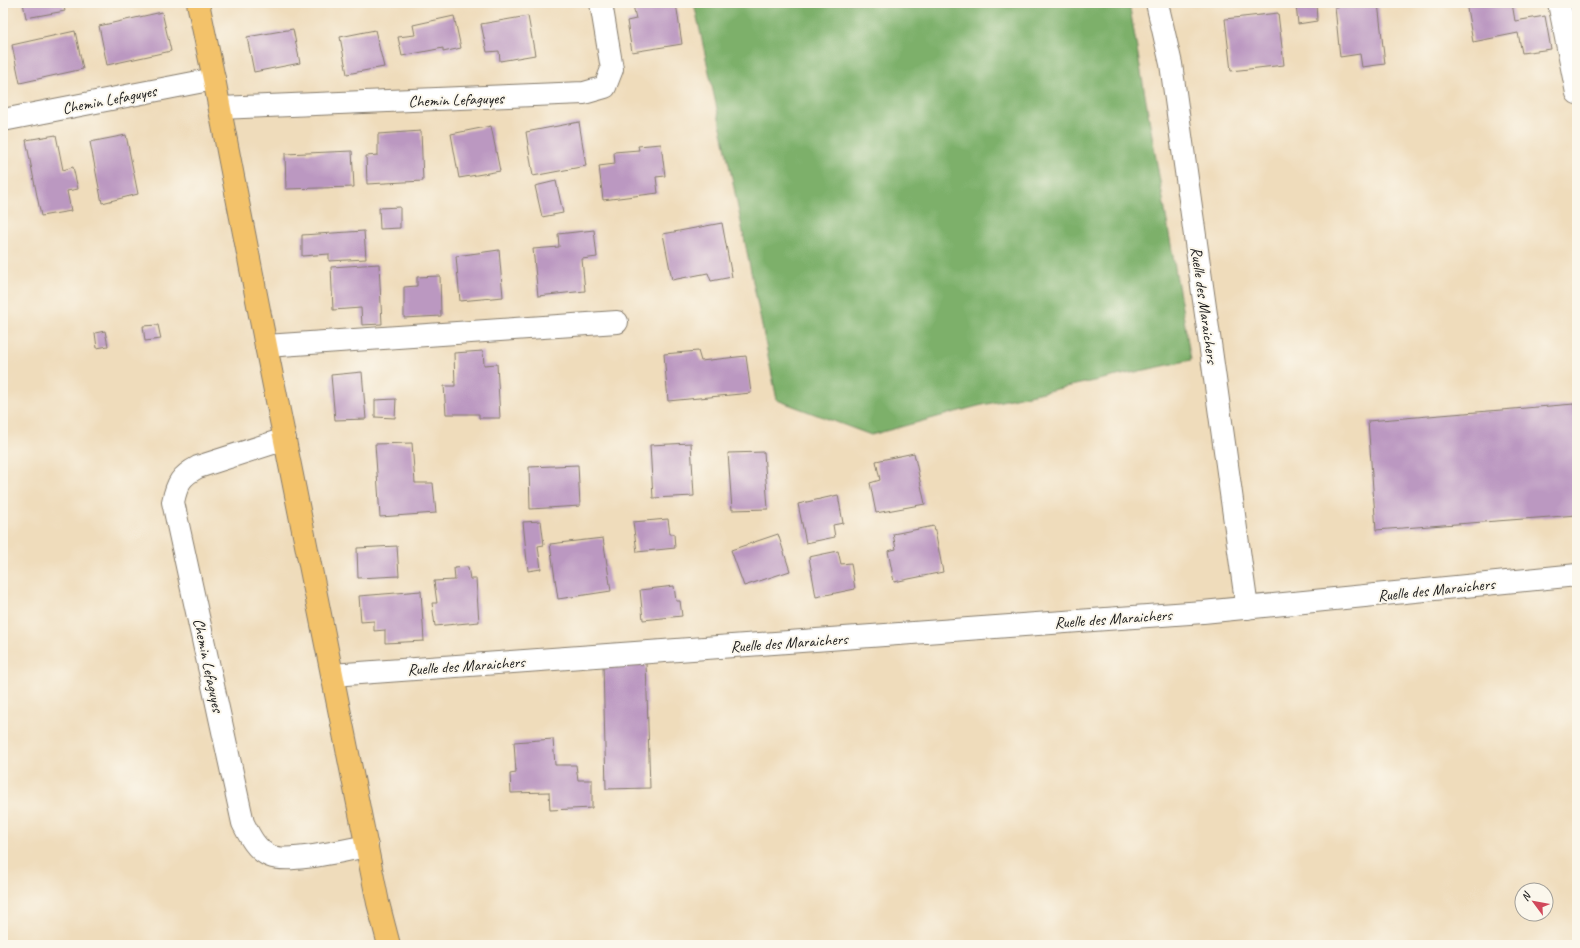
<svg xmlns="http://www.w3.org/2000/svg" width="1580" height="948" font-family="Caveat,sans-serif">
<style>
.forest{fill:#7db06b;stroke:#4c6644}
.building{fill:#bb98c1}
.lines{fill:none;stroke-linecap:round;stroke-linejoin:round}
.minor-casing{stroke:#867c6c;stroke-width:24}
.major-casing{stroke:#867c6c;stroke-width:24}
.minor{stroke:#fff;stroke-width:22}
.major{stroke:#f3c26a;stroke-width:22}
.labels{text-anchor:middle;stroke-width:4;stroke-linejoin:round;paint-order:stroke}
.street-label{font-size:16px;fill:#1c1c1c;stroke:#fbf7ec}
</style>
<rect width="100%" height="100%" fill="#fbf7ec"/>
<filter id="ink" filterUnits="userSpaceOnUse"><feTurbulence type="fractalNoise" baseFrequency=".025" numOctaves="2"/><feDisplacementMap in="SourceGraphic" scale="8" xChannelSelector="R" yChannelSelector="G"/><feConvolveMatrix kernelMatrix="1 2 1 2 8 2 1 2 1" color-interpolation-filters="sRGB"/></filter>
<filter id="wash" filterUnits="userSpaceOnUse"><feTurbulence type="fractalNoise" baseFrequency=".012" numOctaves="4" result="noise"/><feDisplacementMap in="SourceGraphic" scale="16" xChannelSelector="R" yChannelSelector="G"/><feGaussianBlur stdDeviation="0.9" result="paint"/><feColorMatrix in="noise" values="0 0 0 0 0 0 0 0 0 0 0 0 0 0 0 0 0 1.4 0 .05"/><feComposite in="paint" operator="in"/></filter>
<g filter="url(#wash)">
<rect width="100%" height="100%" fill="#efdcbb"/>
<path class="forest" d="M694,3h435l62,357 -213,46 -107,29 -94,-35 -45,-222z"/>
<g id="blocks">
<g class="building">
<path d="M23,3h40l2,8 -39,7z"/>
<path d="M643,3h33l6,41 -50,8 -5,-31 9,-2 -3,-14z"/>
<path d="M1284,3h32l1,18 -19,3 -2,-19 -12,1z"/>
<path d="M1371,3h7l7,61 -23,3 -2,-13 -20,3 -5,-50z"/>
<path d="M1466,3h46l3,18 30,-5 6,33 -29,4 -4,-20 -45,9z"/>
<path d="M162,12l9,39 -64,14 -8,-39z"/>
<path d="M1278,13l6,52 -53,6 -6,-52z"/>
<path d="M454,16l7,32 -18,4v-4l-41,8 -4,-19 17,-2 -2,-10z"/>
<path d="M528,16l7,39 -35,6 -1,-10 -12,1 -6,-28z"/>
<path d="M293,29l7,34 -46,9 -7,-35z"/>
<path d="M375,30l9,37 -37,7 -7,-37z"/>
<path d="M75,31l8,38 -63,14 -8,-38z"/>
<path d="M579,122l7,44 -53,10 -7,-44z"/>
<path d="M491,126l9,45 -41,7 -8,-44z"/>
<path d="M421,131l2,50 -56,3 -1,-28 12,-1v-21z"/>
<path d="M56,135l7,35 10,-3 5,22 -11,2 4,20 -30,5 -15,-76z"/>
<path d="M126,135l12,59 -36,9 -12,-61z"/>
<path d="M661,144l4,32 -9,1 2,16 -55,7 -4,-34 16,-2 -1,-12 25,-2 -1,-4z"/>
<path d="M352,151l2,36 -68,2 -1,-35z"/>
<path d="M556,181l7,32 -21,4 -7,-31z"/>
<path d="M400,207v21l-20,1 -1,-21z"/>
<path d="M722,223l10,54 -21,4 -3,-8 -36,7 -9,-46z"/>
<path d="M594,230l3,27 -15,2 3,32 -47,5 -5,-47 26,-2 -1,-13z"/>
<path d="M364,231l2,28 -37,2v-7l-27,2v-21z"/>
<path d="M499,250l4,47 -43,4 -4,-45z"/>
<path d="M379,264l3,60 -20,1 -1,-17 -28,2 -2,-43z"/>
<path d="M440,276l1,40 -37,2v-31l13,-1v-9z"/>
<path d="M158,325l3,14 -16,2 -2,-15z"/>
<path d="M105,331l3,15 -11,2 -2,-15z"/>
<path d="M483,351l1,14 13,-1 3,54h-21v-4h-33l-2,-28h11l-1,-33z"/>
<path d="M698,351l3,10 45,-5 5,37 -83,8 -4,-47z"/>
<path d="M362,372l4,47 -31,1 -4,-45z"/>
<path d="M396,399l-1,19 -20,-1v-17z"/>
<path d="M1574,404l3,45v66l-201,15 -8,-109z"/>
<path d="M412,443l3,40h18l3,30 -56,4 -5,-73z"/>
<path d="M691,443l3,53 -41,2 -3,-53z"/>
<path d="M764,452l4,57 -36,1 -4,-57z"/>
<path d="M914,453l11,51 -49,9 -6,-30 10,-3 -4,-19z"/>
<path d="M578,465l2,41 -50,3 -1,-42z"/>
<path d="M838,495l5,28 -10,2 2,12 -29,6 -8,-39z"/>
<path d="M668,519l2,15h4l1,14 -38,4 -4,-30z"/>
<path d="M541,521l3,24 -6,1 3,23 -13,2 -5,-49z"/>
<path d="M934,526l9,46 -49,10 -6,-31 8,-2 -3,-15z"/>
<path d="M778,534l12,37 -46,15 -13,-36z"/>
<path d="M603,538l8,53 -53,8 -8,-55z"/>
<path d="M397,546l2,30 -41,2 -1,-30z"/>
<path d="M838,551l3,13 10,-1 4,26 -39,8 -7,-40z"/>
<path d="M468,567l2,12h6l3,43 -44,4 -3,-23h5l-3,-22 21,-1 -1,-12z"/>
<path d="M674,586l2,15h4l2,15 -39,4 -3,-30z"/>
<path d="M421,591l3,50 -39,2v-13l-11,1v-10l-13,1 -2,-26z"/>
<path d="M646,663l4,125 -44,1 -3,-125z"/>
<path d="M553,739l2,26h21l2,15h14v28l-42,2 -1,-18 -38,1 -1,-19 6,-1 -2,-31z"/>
</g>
</g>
</g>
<g filter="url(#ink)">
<use href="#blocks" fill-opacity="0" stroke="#867c6c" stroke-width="1"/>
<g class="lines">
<g class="minor-casing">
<g id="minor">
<path d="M1157,3l14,61 76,544"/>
<path d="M1559,3l18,90"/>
<path d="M220,108l364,-15 21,-6 7,-18 -11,-66"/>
<path d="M3,120l211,-41"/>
<path d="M266,346l351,-24"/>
<path d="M285,439l-87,28c-17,9 -21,16 -25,35l70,321c6,12 13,27 27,33 18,8 76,-6 97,-10"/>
<path d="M332,675l871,-63 374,-37"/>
</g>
</g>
<g class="major-casing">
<path id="major" d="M198,3l16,76 52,267 112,557 11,42"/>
</g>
<use href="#minor" class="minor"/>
<use href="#major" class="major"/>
</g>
</g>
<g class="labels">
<g class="street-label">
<text transform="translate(109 99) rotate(-11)" y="6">Chemin Lefaguyes</text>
<text transform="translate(456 99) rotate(-2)" y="6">Chemin Lefaguyes</text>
<text transform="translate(1205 305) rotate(82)" y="6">Ruelle des Maraichers</text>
<text transform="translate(1436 589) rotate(-6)" y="6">Ruelle des Maraichers</text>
<text transform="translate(1113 618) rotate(-4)" y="6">Ruelle des Maraichers</text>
<text transform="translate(789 642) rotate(-4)" y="6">Ruelle des Maraichers</text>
<text transform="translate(209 665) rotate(78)" y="6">Chemin Lefaguyes</text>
<text transform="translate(466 665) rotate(-4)" y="6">Ruelle des Maraichers</text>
</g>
</g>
<rect width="1580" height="948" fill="none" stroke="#fbf7ec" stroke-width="16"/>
<g transform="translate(1534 902) rotate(302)"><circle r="19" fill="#fbf7ec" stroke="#a29f99"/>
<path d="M0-3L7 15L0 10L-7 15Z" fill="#d1495b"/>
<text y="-6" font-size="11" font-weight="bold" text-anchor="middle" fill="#1c1c1c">N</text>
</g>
</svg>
